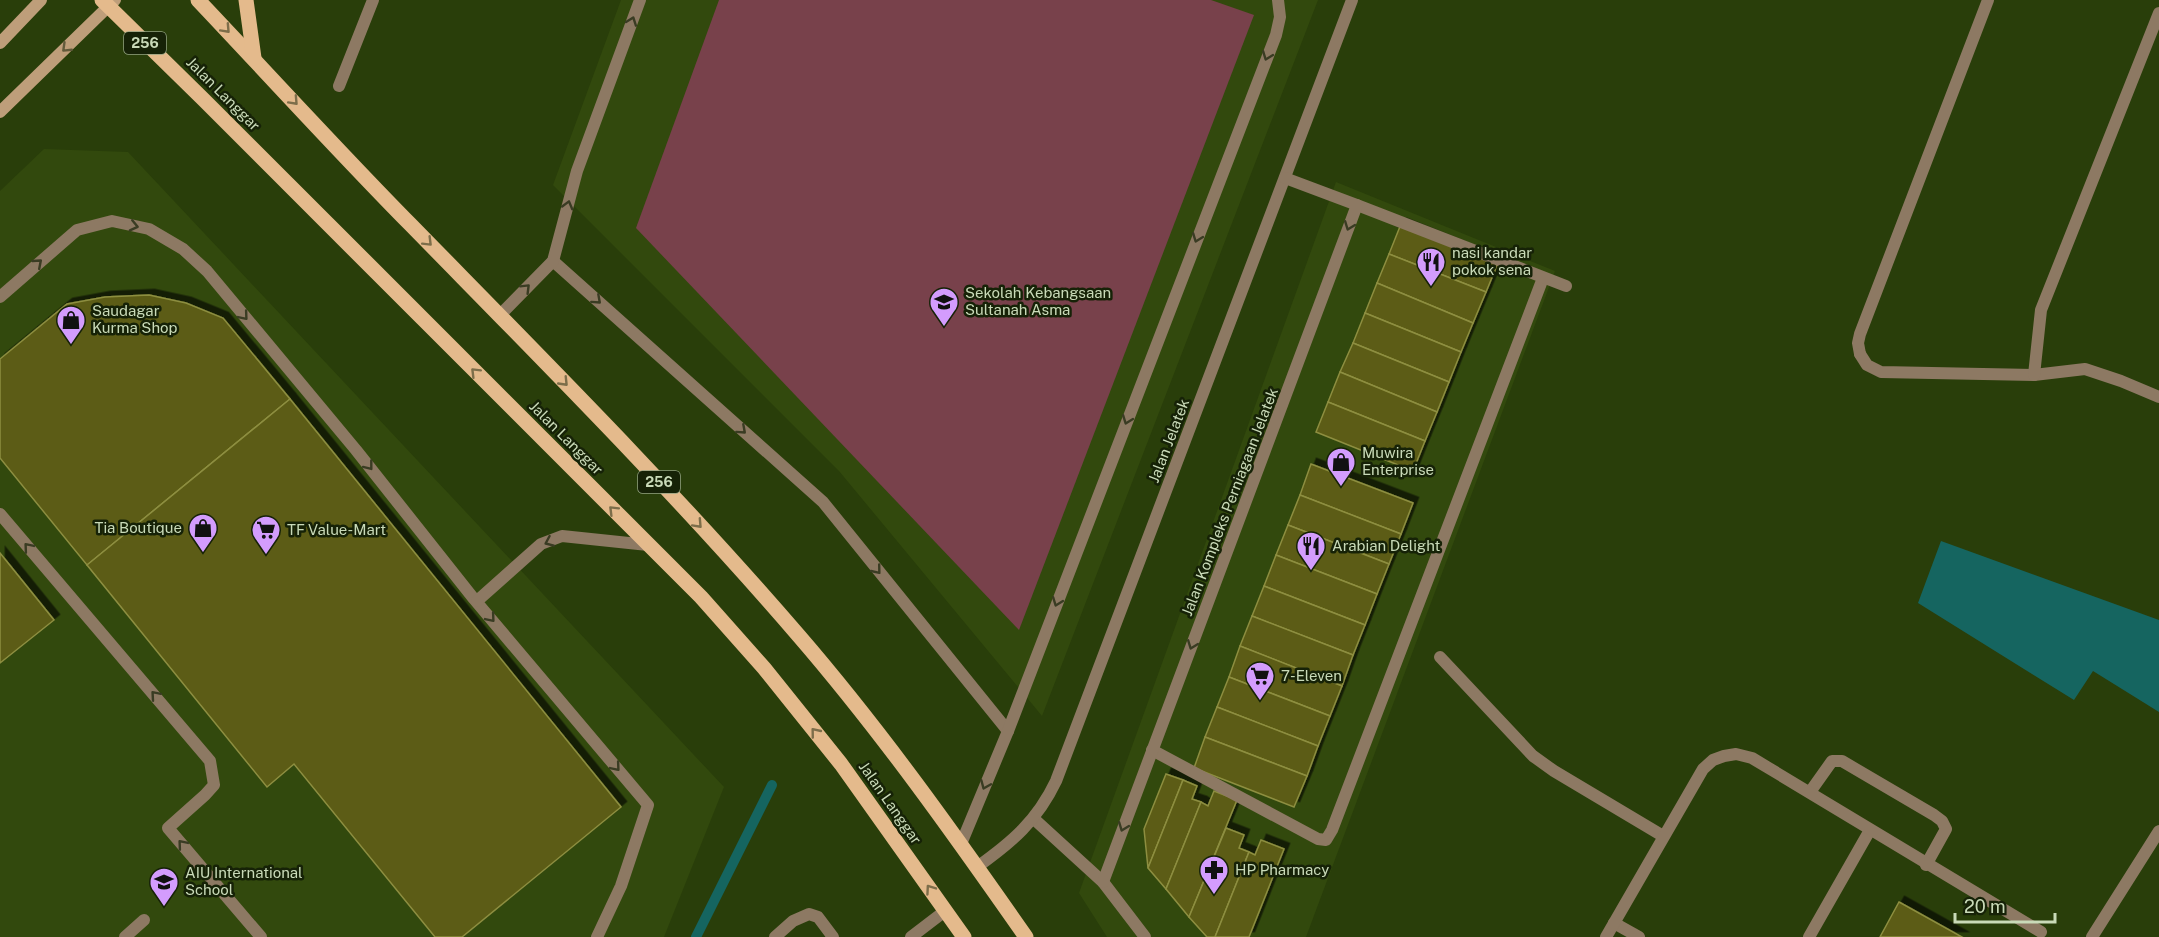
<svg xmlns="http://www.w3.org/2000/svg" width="2159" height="937" font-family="'Public Sans',sans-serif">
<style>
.built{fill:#32490d}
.green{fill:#78414b}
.water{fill:#156560}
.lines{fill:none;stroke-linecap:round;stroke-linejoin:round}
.stream{stroke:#156560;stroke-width:10}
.building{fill:#5c5c13;stroke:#8d8e41;stroke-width:1.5;filter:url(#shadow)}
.service{stroke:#8d7963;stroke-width:12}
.minor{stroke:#8d7963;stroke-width:12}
.secondary{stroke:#be9e7a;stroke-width:12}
.primary{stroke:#e4ba8c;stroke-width:15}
.oneway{stroke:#3a3c23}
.oneway2{stroke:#7d6e4a}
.oneway3{stroke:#625a3b}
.labels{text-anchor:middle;stroke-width:5;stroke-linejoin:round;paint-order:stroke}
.shield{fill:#162207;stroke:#93a383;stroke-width:1.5}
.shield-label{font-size:14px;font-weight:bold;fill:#c9dab8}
.street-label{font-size:15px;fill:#c9dab8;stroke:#162207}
.poi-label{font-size:15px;fill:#c9dab8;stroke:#162207;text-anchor:start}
</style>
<defs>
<filter id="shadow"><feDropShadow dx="5.5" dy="-5.5" stdDeviation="0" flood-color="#0009"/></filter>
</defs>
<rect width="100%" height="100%" fill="#293e0a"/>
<g class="built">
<path d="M621,0h697l-276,716 -203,-245 -286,-286z"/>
<path d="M44,149l84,3 596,635 -60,150h-664v-746z"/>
<path d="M1336,182l219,89 -249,666h-199l-28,-44z"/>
</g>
<path class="green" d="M719,0h492l43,15 -235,615 -383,-402z"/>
<path class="water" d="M1941,541l218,79v92l-66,-41 -19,29 -156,-97z"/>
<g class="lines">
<path class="stream" d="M696,937l76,-152"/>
</g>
<g class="building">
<path d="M1401,224l97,39 -12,29 -97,-38z"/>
<path d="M1389,254l97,38 -13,31 -96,-40z"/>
<path d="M1377,283l96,40 -12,29 -96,-39z"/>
<path d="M149,295l37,8 37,15 67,81 -203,166 -87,-107v-99l67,-55 38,-7z"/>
<path d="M1365,313l96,39 -12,30 -96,-39z"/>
<path d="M1353,343l96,39 -12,30 -97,-40z"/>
<path d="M1340,372l97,40 -12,29 -97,-39z"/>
<path d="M290,399l331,408 -159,130h-27l-141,-173 -27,23 -180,-222z"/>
<path d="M1328,402l97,39 -12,30 -97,-39z"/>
<path d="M1311,464l102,39 -12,31 -101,-39z"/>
<path d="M1300,495l101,39 -12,30 -101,-39z"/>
<path d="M1288,525l101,39 -12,30 -101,-39z"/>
<path d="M0,553l54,67 -54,43z"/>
<path d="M1276,555l101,39 -12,31 -101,-39z"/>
<path d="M1264,586l101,39 -12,30 -101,-39z"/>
<path d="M1252,616l101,39 -11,31 -102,-40z"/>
<path d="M1240,646l102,40 -12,30 -101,-39z"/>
<path d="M1229,677l101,39 -12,30 -101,-39z"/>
<path d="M1217,707l101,39 -11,30 -102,-39z"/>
<path d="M1205,737l102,39 -13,31 -100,-39z"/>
<path d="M1166,774l17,6 -35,88 -4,-39z"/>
<path d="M1183,780l14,6 -5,13 9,3 -35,87 -18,-21z"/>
<path d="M1214,791l23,9 -48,117 -23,-28 35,-87 7,4z"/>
<path d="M1226,828l18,7 -5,13 10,4 -34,85h-8l-18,-20z"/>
<path d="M1261,840l23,9 -35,88h-34l34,-85 6,3z"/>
<path d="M1899,902l63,35h-82z"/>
</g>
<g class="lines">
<g class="service">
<path d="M553,261l270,241 185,229"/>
<path d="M0,297l77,-67 35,-9 37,8 34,20 24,22 149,179 118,149 174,206 -27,81 -24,51"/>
<path d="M500,315l53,-54 24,-90 63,-171"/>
<path d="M1860,354l-2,-11 2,-9 128,-334"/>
<path d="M0,514l210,247 4,24 -9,10 -37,33 93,109"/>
<path d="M477,601l64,-57 21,-8 86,9"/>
<path d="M1152,750l166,89 8,1 6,-10 211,-552"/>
<path d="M1810,792l22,-31h10l92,54 8,6 4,8 -20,36"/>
<path d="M961,844l47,-113 268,-696 4,-18 -2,-17"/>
<path d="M1614,923l25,14"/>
<path d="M125,937l19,-17"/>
<path d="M775,937l18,-16 16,-7 9,3 15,20"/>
<path d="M911,937l34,-26"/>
<path d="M1809,937l61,-107"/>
</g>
<g class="minor">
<path d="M339,86l34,-86"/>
<path d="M1357,205l209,81"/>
<path d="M1860,354l7,11 14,7 153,3 51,-6 36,12 38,16"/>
<path d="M2034,375l7,-65 118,-297"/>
<path d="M1440,657l93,99 21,15 109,65"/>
<path d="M1034,819l69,63 42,55"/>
<path d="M977,867c35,-25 60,-46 79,-86l296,-781"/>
<path d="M1103,882l254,-677 -72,-27"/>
<path d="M1606,937l97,-168 10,-9 11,-4 12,-2 16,4 289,174"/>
<path d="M2092,937l67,-106"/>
</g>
<g class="secondary">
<path d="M0,43l41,-43"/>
<path d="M0,112l115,-112"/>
</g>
<g class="primary">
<path d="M102,0l101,99 498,498 63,71 77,96 123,173"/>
<path d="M198,0c71,75 140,151 212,224 132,135 266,269 389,412 82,95 155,198 227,301"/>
<path d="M246,0l8,58"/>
</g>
</g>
<defs><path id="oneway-chevron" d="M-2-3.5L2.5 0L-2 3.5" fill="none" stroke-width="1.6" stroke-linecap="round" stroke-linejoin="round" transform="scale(1.5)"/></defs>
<g class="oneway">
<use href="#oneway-chevron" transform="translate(632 21) rotate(-70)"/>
<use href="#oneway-chevron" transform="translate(1267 56) rotate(111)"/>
<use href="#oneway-chevron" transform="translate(568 205) rotate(-75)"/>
<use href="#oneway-chevron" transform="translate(134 226) rotate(13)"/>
<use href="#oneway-chevron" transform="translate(1349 226) rotate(111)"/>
<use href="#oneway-chevron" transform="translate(1197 238) rotate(111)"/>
<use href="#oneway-chevron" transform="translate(38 263) rotate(-41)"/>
<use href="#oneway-chevron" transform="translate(526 288) rotate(-45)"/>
<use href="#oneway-chevron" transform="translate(597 300) rotate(42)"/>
<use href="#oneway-chevron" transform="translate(244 316) rotate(50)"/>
<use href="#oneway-chevron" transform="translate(1127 420) rotate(111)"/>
<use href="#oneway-chevron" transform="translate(742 430) rotate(42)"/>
<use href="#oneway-chevron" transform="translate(369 466) rotate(52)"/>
<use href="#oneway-chevron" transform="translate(549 542) rotate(156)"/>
<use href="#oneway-chevron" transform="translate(28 547) rotate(-130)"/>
<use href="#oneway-chevron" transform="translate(877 570) rotate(51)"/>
<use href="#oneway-chevron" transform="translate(1057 602) rotate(111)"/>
<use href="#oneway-chevron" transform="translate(491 618) rotate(50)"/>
<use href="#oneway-chevron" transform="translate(1192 645) rotate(111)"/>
<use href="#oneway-chevron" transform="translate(155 695) rotate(-131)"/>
<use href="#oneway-chevron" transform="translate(616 767) rotate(50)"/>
<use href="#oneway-chevron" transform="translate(985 785) rotate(113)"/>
<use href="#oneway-chevron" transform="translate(1123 827) rotate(111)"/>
<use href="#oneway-chevron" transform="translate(182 844) rotate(-130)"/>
</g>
<g class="oneway2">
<use href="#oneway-chevron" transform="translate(226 29) rotate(47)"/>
<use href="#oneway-chevron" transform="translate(294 101) rotate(47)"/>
<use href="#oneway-chevron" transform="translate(428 242) rotate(45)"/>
<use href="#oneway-chevron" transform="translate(475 372) rotate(-135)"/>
<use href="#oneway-chevron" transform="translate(564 382) rotate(46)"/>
<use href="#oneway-chevron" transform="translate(613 510) rotate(-135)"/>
<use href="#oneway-chevron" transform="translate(698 524) rotate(47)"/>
<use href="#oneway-chevron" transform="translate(815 732) rotate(-129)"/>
<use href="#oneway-chevron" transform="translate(930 889) rotate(-125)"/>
</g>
<use class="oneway3" href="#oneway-chevron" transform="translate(66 48) rotate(136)"/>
<defs>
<g id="restaurant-pin" transform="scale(1.5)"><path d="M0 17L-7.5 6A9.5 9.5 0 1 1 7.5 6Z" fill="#d39cfd" stroke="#162207"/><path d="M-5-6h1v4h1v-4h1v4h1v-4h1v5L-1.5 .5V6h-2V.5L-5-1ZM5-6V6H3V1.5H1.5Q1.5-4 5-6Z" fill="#111"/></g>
<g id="school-pin" transform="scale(1.5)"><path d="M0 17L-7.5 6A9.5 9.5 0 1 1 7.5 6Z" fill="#d39cfd" stroke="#162207"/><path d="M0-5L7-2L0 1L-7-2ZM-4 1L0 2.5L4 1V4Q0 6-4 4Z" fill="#111"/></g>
<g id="shop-pin" transform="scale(1.5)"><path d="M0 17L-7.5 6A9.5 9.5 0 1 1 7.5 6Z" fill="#d39cfd" stroke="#162207"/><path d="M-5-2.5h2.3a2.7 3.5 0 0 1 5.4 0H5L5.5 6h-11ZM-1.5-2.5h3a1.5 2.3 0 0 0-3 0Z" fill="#111"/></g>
<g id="supermarket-pin" transform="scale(1.5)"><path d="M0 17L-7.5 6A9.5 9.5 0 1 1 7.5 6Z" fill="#d39cfd" stroke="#162207"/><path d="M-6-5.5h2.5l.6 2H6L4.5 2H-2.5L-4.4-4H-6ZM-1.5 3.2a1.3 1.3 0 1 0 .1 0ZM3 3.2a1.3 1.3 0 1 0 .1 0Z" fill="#111"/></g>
<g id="pharmacy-pin" transform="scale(1.5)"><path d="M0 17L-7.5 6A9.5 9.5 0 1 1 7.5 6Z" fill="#d39cfd" stroke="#162207"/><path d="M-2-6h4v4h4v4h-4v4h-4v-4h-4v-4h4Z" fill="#111"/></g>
</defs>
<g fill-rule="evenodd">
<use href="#restaurant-pin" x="1431" y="262"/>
<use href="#school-pin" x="944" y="302"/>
<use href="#shop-pin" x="71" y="320"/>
<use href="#shop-pin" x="1341" y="462"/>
<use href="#shop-pin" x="203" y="528"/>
<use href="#supermarket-pin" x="266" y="530"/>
<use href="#restaurant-pin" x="1311" y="546"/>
<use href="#supermarket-pin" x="1260" y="676"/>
<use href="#pharmacy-pin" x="1214" y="870"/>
<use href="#school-pin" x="164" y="882"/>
</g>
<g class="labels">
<g class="shield">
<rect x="124" y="32" width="42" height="22" rx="4.5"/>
<rect x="638" y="471" width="42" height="22" rx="4.5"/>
</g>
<g class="shield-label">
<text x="145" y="48">256</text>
<text x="659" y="487">256</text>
</g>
<g class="street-label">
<text transform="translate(223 94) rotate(45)" y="5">Jalan Langgar</text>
<text transform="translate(566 438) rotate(45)" y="5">Jalan Langgar</text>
<text transform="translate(1169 441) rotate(-69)" y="5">Jalan Jelatek</text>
<text transform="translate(1230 502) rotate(-69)" y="5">Jalan Kompleks Perniagaan Jelatek</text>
<text transform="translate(890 803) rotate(55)" y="5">Jalan Langgar</text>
</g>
<g class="poi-label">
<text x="1452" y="258">nasi kandar<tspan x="1452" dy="17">pokok sena</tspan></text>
<text x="965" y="298">Sekolah Kebangsaan<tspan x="965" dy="17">Sultanah Asma</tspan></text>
<text x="92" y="316">Saudagar<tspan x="92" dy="17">Kurma Shop</tspan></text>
<text x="1362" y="458">Muwira<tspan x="1362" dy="17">Enterprise</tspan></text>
<text x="182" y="533" text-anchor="end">Tia Boutique</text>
<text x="287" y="535">TF Value-Mart</text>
<text x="1332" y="551">Arabian Delight</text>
<text x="1281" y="681">7-Eleven</text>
<text x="1235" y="875">HP Pharmacy</text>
<text x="185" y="878">AIU International<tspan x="185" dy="17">School</tspan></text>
</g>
</g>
<path d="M1955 913v9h100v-9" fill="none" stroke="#c9dab8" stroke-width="3"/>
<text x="1964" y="913" font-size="18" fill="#c9dab8" stroke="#162207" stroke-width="4.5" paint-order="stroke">20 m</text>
</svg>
